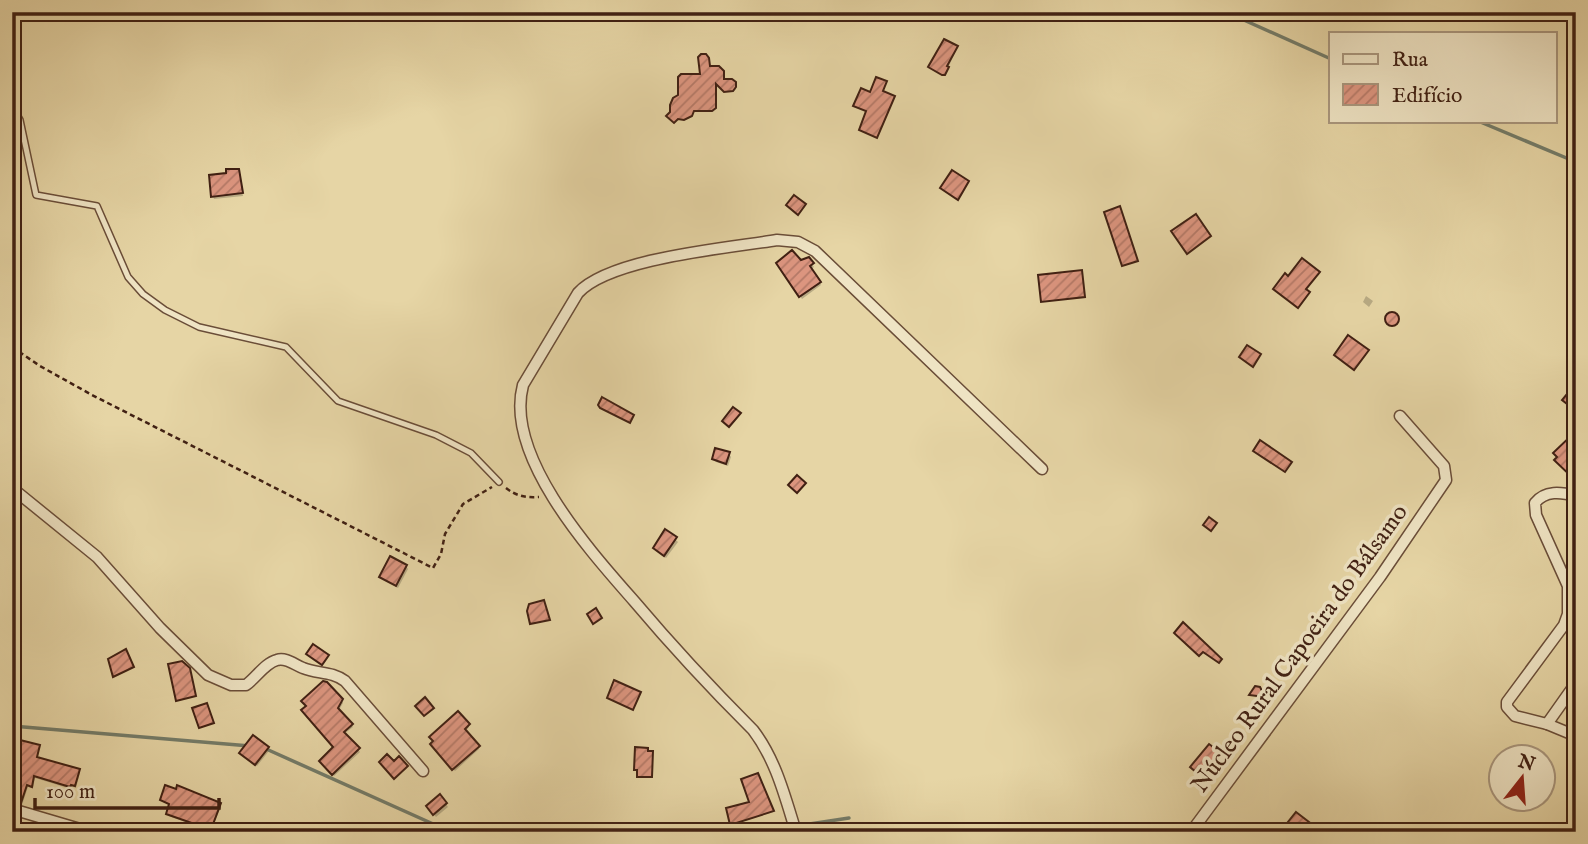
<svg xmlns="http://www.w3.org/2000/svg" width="1588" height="844" font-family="'IM FELL English',serif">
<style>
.shadow{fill:#0003}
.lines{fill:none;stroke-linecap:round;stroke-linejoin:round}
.stream{stroke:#747c69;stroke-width:3.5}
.building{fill:url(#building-hatch);stroke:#402013;stroke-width:2}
.lane-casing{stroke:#6a4d38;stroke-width:8}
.street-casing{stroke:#6a4d38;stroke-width:13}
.path{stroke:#402013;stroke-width:2.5;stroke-dasharray:5 3.5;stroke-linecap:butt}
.lane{stroke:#efe4c4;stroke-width:5}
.street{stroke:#efe4c4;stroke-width:10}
.labels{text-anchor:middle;stroke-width:7;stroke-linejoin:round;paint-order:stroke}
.street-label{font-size:24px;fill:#402013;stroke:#efe4c4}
</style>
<defs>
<pattern id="building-hatch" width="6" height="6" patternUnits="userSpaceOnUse" patternTransform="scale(1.75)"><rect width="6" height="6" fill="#dc957f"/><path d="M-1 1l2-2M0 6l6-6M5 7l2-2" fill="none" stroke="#b47967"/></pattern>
</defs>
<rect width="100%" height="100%" fill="#e6d5a5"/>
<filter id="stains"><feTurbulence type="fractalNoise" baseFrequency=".00286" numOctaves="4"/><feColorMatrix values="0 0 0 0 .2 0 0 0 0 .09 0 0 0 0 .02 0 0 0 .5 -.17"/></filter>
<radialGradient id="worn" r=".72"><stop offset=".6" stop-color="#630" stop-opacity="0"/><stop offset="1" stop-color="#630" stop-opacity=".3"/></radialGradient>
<g class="shadow">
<path d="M957,48l-12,27 -14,-7z"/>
<path d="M710,68l13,13 12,3 1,5 -3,3h-7l-11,-10v27l-2,3h-19l-2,5 -7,3 -7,-1 -3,4 -6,-7z"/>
<path d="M238,171l5,25 -29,3 -1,-3z"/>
<path d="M807,258l7,9 -3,2 10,16 -19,14 -24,-35 23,-1z"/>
<path d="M1366,296l7,5 -4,6 -6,-5z"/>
<circle cx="1393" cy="320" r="5.5"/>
<path d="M729,454l2,3 -3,9 -12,-4 -2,-3z"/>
<path d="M666,531l12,11 -12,16 -11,-10z"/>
<path d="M406,566l2,3 -10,19 -17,-11z"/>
<path d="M342,700l1,3 -4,7 14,17 -9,7 16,18 -26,24 -12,-13 12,-16 -29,-35z"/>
<path d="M468,725l1,2 -4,5 14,17 -24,22 -22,-25z"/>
<path d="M12,739l27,8 -1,12 41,12 1,2 -4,15 -5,-2v3l-36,-11 -2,10 -5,-1 -6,18 -10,-2z"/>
<path d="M267,748l2,3 -12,15 -14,-10z"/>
<path d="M757,775l16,37 -41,13 -4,-16 23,-6z"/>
<path d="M162,800l57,4 2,2 -10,26h-20l2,-7 -24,-9 2,-11z"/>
<path d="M446,804l2,3 -12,10 -6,-7z"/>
<path d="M839,827l1,5h-9l-1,-4z"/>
</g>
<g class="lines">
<g class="stream">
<path d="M1226,12l105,47"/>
<path d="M1478,121l98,41"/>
<path d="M12,726l238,20"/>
<path d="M264,748l187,84"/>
<path d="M803,825l46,-7"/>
<path d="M759,832l24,-4"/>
</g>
</g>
<g class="building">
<path d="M944,39l14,7 -11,20 2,1 -4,8h-3l-14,-8z"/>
<path d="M701,54h5l3,4 1,8h9l5,5v8h8l4,3v5l-3,4 -9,1 -8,-8v24l-4,3h-18l-2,5 -8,4 -6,-1 -4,4 -8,-7 4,-4v-7l3,-7 5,-3v-18l3,-3h19l-2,-17z"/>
<path d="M876,77l11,4 -4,10 12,5 -18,42 -18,-8 7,-19 -13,-5 8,-18 9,4z"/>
<path d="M226,169h13l4,24 -32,4 -2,-22 17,-2z"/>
<path d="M952,170l17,11 -11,19 -18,-12z"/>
<path d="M794,195l12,9 -8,11 -12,-10z"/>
<path d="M1120,206l18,55 -16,5 -18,-54z"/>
<path d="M1196,214l15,22 -24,18 -16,-23z"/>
<path d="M792,250l9,10 8,-3 5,6 -4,3 11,16 -22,15 -23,-34z"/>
<path d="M1302,258l18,14 -14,17 4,3 -12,16 -25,-19 12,-16 3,3z"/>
<path d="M1082,270l3,27 -44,5 -3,-27z"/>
<circle cx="1392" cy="319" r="7"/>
<path d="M1348,335l21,15 -15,20 -20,-15z"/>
<path d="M1247,345l14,9 -8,13 -14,-10z"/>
<path d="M1576,383v28l-14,-11z"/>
<path d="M602,397l32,18 -4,8 -30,-15 -2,-3z"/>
<path d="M733,407l8,6 -12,14 -7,-6z"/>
<path d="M1576,431v50l-22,-21 3,-3 -4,-4z"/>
<path d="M1260,440l32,22 -7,10 -32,-21z"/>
<path d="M715,448l15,4 -4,12 -14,-5z"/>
<path d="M797,475l9,8 -9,10 -9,-8z"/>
<path d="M1209,517l8,6 -6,8 -8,-6z"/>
<path d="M665,529l12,8 -13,19 -11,-8z"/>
<path d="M390,556l17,9 -11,21 -17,-9z"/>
<path d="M544,600l6,20 -20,4 -3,-13 2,-7z"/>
<path d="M596,608l6,10 -9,6 -6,-10z"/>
<path d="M1183,622l39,37 -3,4 -16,-11 -4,4 -25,-23z"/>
<path d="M313,644l16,11 -7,10 -16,-11z"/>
<path d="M126,649l8,18 -21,10 -5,-18z"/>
<path d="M182,661l8,7 6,28 -20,5 -8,-37z"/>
<path d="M614,680l27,12 -8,18 -26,-12z"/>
<path d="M323,681l4,1 16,17 -5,9 15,16 -9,8 16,16 -28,27 -13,-14 14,-14 -32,-37 5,-4 -5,-5z"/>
<path d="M1255,686l5,1 5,10 -16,-2z"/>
<path d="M425,697l9,11 -10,8 -9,-10z"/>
<path d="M207,703l7,20 -15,5 -7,-20z"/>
<path d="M458,711l12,13 -5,5 15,17 -28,24 -22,-26 3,-3 -4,-4z"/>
<path d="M253,735l16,12 -14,18 -16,-12z"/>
<path d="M12,738l28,7 -3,12 43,12 -5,17 -4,-1 -1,2 -36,-11 -2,11 -5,-2 -6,18 -9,-2z"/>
<path d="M1209,744l12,9 -19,24 -12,-10z"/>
<path d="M635,747l13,1v3h5l-1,26h-15v-7h-3z"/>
<path d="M387,754l7,7 5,-5 9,10 -14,13 -15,-17z"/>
<path d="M758,773l16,38 -44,14 -4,-17 23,-6 -8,-23z"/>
<path d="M165,785l11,4 1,-4 44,18 -11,29h-22l4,-9 -26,-9 3,-10 -9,-4z"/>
<path d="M440,794l7,9 -14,12 -7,-9z"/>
<path d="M1296,812l26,20h-42z"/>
</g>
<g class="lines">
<g class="lane-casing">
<path id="lane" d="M12,106l8,14 16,75 61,11 31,71 15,17 22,16 34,17 87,20 52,54 98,34 35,18 28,29"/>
</g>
<g class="street-casing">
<g id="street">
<path d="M12,488l85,69 63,71 48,47 23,10h15c10,-7 19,-22 31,-25 9,-3 18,5 26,8 14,6 29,3 42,13l78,90"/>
<path d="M1576,496c-15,-4 -31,-6 -41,7l1,12 32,71v28l-4,11 -57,77v5l8,9 32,8 29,12"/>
<path d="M1547,724l29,-41"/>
<path d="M12,809l78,23"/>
<path d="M796,832c-11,-35 -20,-72 -43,-102 -41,-41 -81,-84 -119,-129 -43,-49 -130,-145 -111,-216l55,-92c32,-35 150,-45 199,-53l21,2 17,9 227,218"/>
<path d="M1191,832l189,-255 66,-97 -2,-14 -44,-50"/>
</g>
</g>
<g class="path">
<path d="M12,347l28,19 52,29 341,173 8,-14 4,-20 18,-30 29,-17"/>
<path d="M506,488c10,8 20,10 33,9"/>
</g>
<use href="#lane" class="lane"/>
<use href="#street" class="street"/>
</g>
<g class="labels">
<g class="street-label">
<text transform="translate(1299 648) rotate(-54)" y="8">Núcleo Rural Capoeira do Bálsamo</text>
</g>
</g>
<rect width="1588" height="844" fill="none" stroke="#e6d5a5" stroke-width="42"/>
<rect x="14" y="14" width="1560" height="816" fill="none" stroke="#402013" stroke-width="3.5"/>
<rect x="21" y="21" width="1546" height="802" fill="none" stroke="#402013" stroke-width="2"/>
<rect x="1329" y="32" width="228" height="91" fill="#efe4c4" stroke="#a9967d" stroke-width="2"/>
<rect x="1343" y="54" width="35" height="10" fill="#efe4c4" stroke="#a9967d" stroke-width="2"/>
<text x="1392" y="66" font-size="21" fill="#402013">Rua</text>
<rect x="1343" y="84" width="35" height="21" fill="url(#building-hatch)" stroke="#a9967d" stroke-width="2"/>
<text x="1392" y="102" font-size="21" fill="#402013">Edifício</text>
<g transform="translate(1522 778) rotate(17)"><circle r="33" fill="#efe4c4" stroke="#a9967d" stroke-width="2"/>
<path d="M0-5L12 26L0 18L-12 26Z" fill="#8f2418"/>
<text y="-10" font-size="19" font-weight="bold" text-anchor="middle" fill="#402013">N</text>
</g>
<path d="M35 798v10h184v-10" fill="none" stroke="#402013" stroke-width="3.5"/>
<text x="46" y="798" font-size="21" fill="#402013" stroke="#efe4c4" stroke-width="5" paint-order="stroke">100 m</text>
<rect width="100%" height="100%" filter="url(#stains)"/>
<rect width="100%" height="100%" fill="url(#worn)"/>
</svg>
